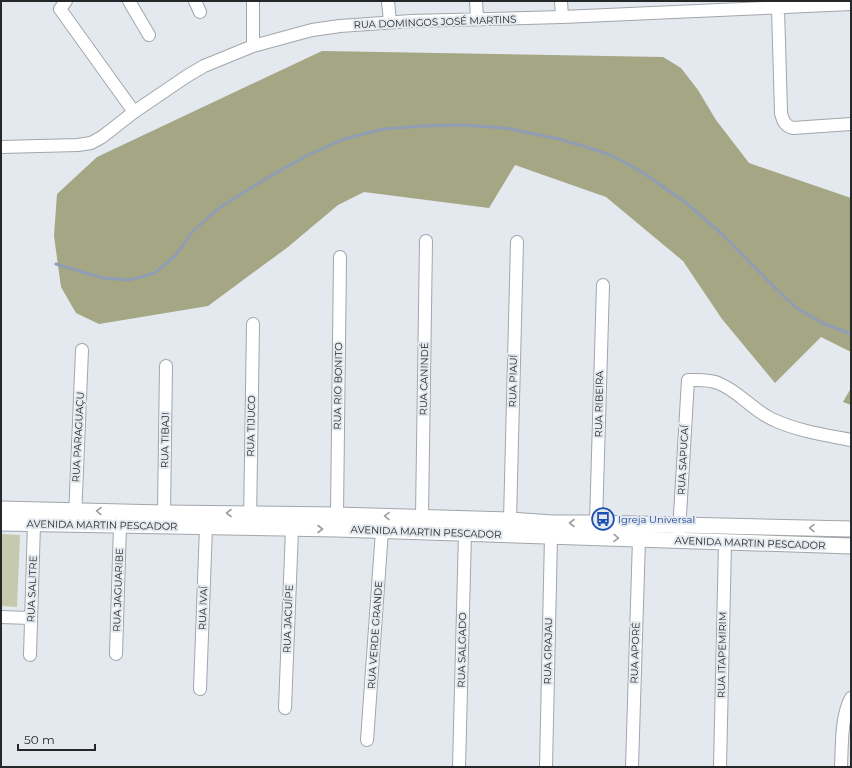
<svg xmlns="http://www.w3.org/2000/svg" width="852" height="768" viewBox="0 0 852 768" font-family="Montserrat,sans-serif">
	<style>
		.green { fill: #c6c9ac }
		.forest { fill: #a4a684 }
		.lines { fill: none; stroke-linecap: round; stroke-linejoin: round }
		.stream { stroke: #909db3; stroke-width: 3 }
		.minor-casing { stroke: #a1a6ab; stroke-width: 14 }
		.tertiary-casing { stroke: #a1a6ab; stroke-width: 17 }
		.minor { stroke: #fff; stroke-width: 12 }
		.tertiary { stroke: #fff; stroke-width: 15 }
		.oneway { stroke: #9d9e9f }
		.labels { text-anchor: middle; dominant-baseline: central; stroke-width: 4; stroke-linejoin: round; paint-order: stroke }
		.street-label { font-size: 10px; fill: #252729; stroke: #e3e9ee }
		.transit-label { font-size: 10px; fill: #164399; stroke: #e3e9ee; text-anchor: start }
	</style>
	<rect width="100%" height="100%" fill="#e3e9ee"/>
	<!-- green -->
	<path class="green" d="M1,534L20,535L17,607L1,606Z"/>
	<!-- forest -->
	<path class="forest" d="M322,51L663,57L681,68L698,90L716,120L749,163L851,198V352L821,337L775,383L722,319L683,261L606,197L515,165L489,208L364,192L338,205L288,247L208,306L99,324L76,313L61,287L54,236L57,194L97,157Z
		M851,388V405L843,402Z"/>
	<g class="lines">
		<!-- stream -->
		<path class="stream" d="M56,264L79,271L103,278L129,280L155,273L175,256L192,232L219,208L265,179L308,155L344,139L383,129L422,126L462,125L505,128L559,139L583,146L611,155L642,172L685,202L723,235L777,290L798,309L822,323L851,334"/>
		<!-- minor casing -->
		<g class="minor-casing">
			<path id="minor" d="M66,1L60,9L134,112
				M129,1L149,35
				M195,1L200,12
				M253,1V46
				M388,1L390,22
				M476,1L477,19
				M561,1L562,17
				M778,8L781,113C783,121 785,126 793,128L851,124
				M1,147L78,145L91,143L102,137L134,112L187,76L204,66L253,46L312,30L340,26L411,21L562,17L851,4
				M164,513L166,366
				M337,515L340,257
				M422,517L426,241
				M75,518L82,350
				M510,520L517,242
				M250,523L253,324
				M596,523L603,285
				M679,532L688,380C697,380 709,379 718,383C739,391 753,411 774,420C798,431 825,435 851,440
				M1,617L31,618
				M116,654L120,525
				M30,655L34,524
				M200,689L206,527
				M285,708L292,529
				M367,740L382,531
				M459,767L465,533
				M546,767L551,536
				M632,767L639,539
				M720,767L725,543
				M841,767C842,746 841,716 851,698"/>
		</g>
		<!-- tertiary casing -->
		<g class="tertiary-casing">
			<path id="tertiary" d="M1,509L164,513L337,515L510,520L552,523H596L851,529
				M1,523L337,529L851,546"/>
		</g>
		<!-- minor -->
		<use href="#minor" class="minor"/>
		<!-- tertiary -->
		<use href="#tertiary" class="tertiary"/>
	</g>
	<!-- one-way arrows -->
	<defs><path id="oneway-chevron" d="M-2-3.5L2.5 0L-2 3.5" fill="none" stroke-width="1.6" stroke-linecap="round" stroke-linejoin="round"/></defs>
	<g class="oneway">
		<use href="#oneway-chevron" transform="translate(99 511) rotate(-179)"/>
		<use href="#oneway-chevron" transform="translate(229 513) rotate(-180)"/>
		<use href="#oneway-chevron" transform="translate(387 516) rotate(-179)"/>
		<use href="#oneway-chevron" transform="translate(572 523) rotate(180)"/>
		<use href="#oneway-chevron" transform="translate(812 528) rotate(-179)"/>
		<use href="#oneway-chevron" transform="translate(320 529)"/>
		<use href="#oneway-chevron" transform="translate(616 538) rotate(2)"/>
	</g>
	<!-- icons -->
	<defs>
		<g id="bus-ring" transform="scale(1.15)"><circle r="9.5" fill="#e3e9ee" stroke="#1a4fb4" stroke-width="1.5"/><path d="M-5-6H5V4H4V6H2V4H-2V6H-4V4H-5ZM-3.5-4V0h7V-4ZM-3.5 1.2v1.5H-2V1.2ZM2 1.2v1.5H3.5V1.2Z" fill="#1a4fb4"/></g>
	</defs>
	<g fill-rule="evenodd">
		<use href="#bus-ring" x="603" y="519"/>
	</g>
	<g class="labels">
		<!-- street labels -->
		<g class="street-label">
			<text transform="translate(435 22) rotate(-2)">RUA DOMINGOS JOSÉ MARTINS</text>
			<text transform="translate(424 379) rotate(-89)">RUA CANINDÉ</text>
			<text transform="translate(513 381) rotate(-89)">RUA PIAUÍ</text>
			<text transform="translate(338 386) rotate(-89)">RUA RIO BONITO</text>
			<text transform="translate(599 404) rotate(-89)">RUA RIBEIRA</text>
			<text transform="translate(251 426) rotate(-89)">RUA TIJUCO</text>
			<text transform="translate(78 437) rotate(-87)">RUA PARAGUAÇU</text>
			<text transform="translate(165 440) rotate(-89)">RUA TIBAJI</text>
			<text transform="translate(683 460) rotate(-87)">RUA SAPUCAÍ</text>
			<text transform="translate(102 525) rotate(1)">AVENIDA MARTIN PESCADOR</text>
			<text transform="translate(426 532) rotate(2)">AVENIDA MARTIN PESCADOR</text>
			<text transform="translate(750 543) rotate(2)">AVENIDA MARTIN PESCADOR</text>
			<text transform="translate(32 589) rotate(-88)">RUA SALITRE</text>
			<text transform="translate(118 590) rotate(-88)">RUA JAGUARIBE</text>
			<text transform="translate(203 608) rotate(-88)">RUA IVAÍ</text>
			<text transform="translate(288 619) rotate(-88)">RUA JACUÍPE</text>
			<text transform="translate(375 635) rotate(-86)">RUA VERDE GRANDE</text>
			<text transform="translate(462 650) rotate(-89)">RUA SALGADO</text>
			<text transform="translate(548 651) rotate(-89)">RUA GRAJAU</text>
			<text transform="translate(635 653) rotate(-88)">RUA APORÉ</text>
			<text transform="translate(722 655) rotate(-89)">RUA ITAPEMIRIM</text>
		</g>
		<!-- transit labels -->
		<g class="transit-label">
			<text x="618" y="519">Igreja Universal</text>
		</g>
	</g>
	<!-- border -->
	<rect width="852" height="768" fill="none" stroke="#252729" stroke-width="4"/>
	<!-- scale -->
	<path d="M18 744v6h77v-6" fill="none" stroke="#252729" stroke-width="2"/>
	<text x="24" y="744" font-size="12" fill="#252729" stroke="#e3e9ee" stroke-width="3" paint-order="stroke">50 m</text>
</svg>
